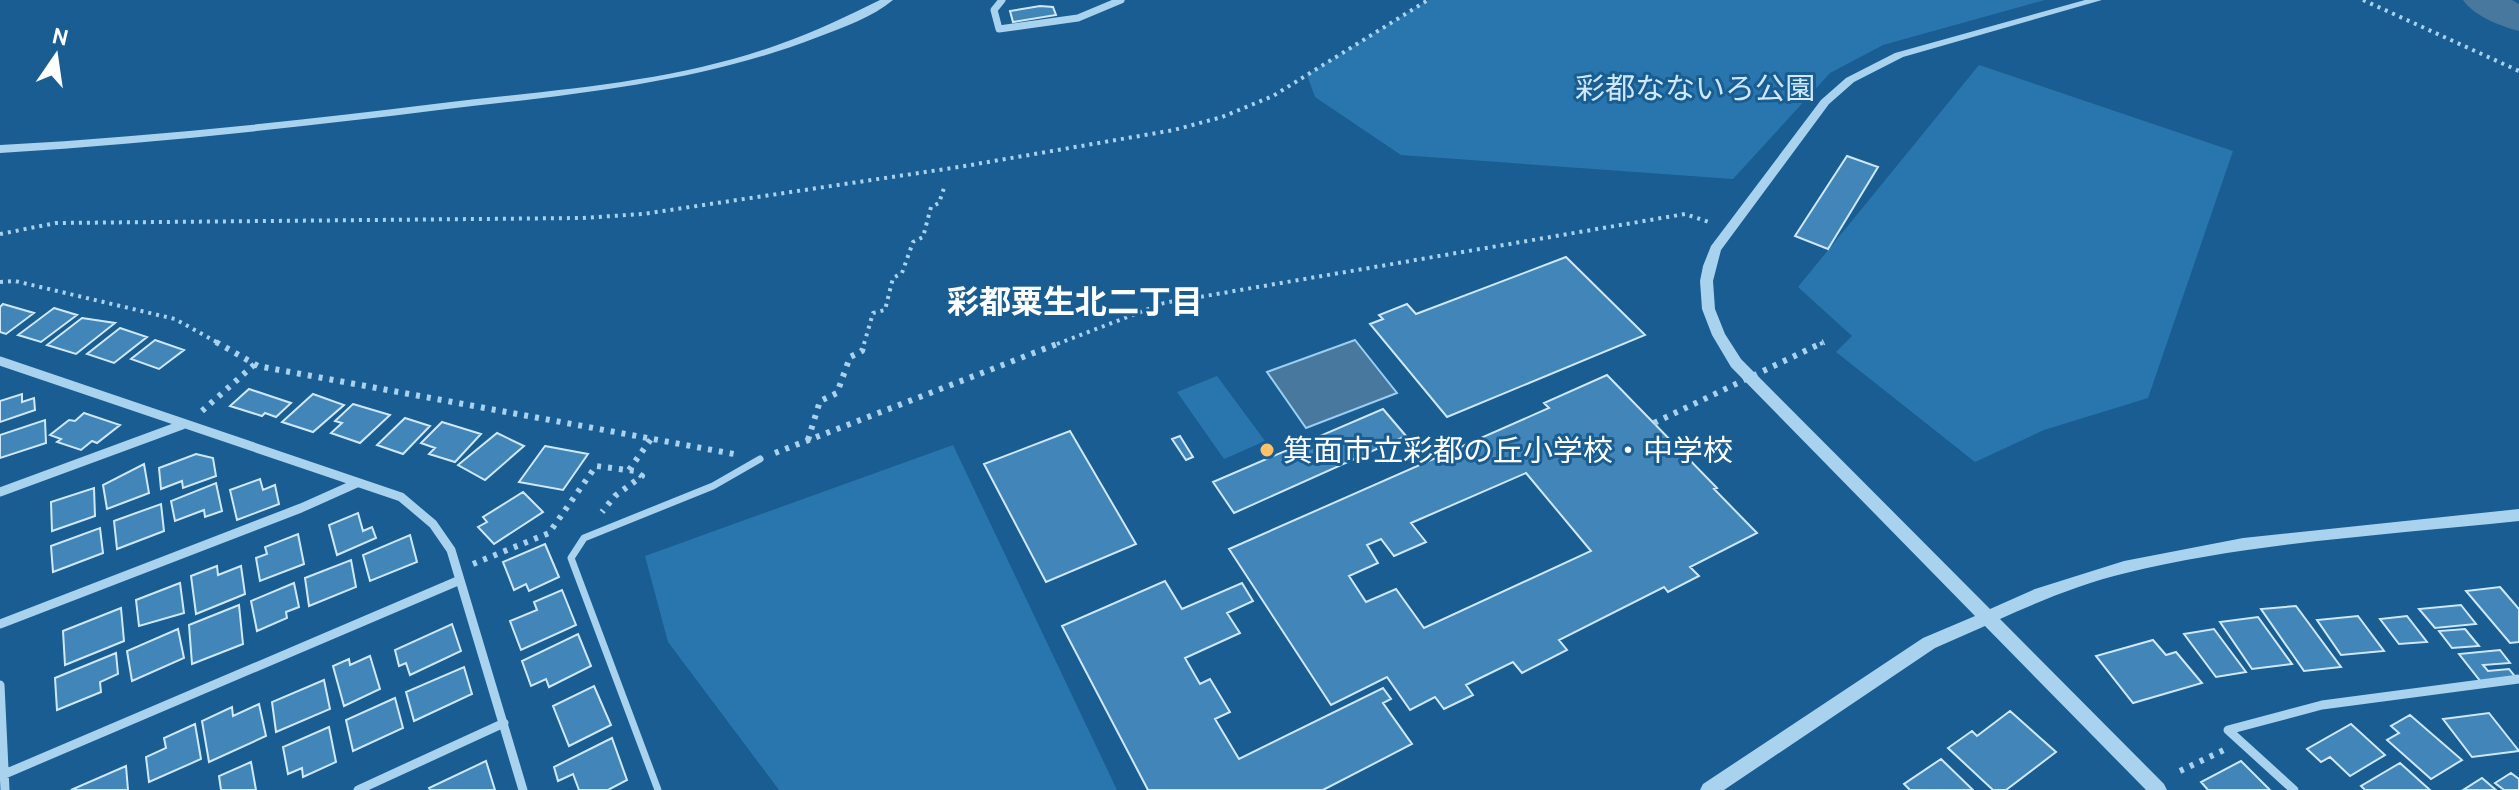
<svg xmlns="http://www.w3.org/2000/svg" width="2519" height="790" viewBox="0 0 2519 790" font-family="Cabin,'Noto Sans JP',sans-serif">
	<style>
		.green { fill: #2976ae }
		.water { fill: #48789e; stroke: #9bcef2; stroke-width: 2 }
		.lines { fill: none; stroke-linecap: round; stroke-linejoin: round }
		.river { fill: #48789e; fill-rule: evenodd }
		.building { fill: #4286b9; stroke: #cfe9fb; stroke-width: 2; fill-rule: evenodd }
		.path-far1 { stroke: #a9d2ef; stroke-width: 4; stroke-dasharray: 3 5; stroke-linecap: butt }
		.path { stroke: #a9d2ef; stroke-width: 6; stroke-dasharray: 4 7; stroke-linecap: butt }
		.service { stroke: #a9d2ef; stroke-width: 7 }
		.minor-far1 { stroke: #a9d2ef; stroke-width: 7 }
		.minor { stroke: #a9d2ef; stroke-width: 9 }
		.tertiary { fill: #a9d2ef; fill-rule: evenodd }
		.path-bridge-far1 { stroke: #a9d2ef; stroke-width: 4; stroke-dasharray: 3 5; stroke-linecap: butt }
		.path-bridge { stroke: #a9d2ef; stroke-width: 6; stroke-dasharray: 4 7; stroke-linecap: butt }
		.poi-dot { fill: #ffc067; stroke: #195d92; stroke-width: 3 }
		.labels { text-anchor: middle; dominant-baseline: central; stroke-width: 6; stroke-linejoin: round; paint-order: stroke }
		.park-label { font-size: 30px; fill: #cfe9fb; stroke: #195d92 }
		.poi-label { font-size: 30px; fill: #fff; stroke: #195d92; text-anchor: start }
		.neighbourhood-label { font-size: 32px; font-weight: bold; fill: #fff; stroke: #195d92 }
	</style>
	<rect width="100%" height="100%" fill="#195d92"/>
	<!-- green -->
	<path class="green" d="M1428,0H2045L1883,45L1830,73L1733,179L1401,155L1315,97L1307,75Z
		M1979,65L2233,151L2148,398L2044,430L1975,462L1836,352L1852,336L1798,287Z
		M1217,376L1265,441L1224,459L1177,392Z
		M953,445L1117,790H779L668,642L645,556Z"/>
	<!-- water -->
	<path class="water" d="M1355,340L1397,393L1306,428L1267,372Z"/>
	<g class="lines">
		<!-- river -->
		<path class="river" d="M2463,0H2512L2519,4V31C2500,26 2474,16 2463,0Z"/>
	</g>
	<!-- building -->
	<path class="building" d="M1040,6L1053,7L1056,15L1013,22L1010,11Z
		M1847,156L1878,167L1828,249L1795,236Z
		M1566,257L1645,335L1447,417L1370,324L1383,319L1379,315L1407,304L1416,314Z
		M3,304L34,313L6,334L0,332V307Z
		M54,308L77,315L41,342L18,335Z
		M82,318L115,323L76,354L47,345Z
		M120,328L147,337L114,363L87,354Z
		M155,340L184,350L159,369L131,359Z
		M1607,375L1717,488L1714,489L1757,533L1690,567L1699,576L1668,592L1664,587L1559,640L1567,650L1522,673L1513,662L1466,685L1473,695L1444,709L1435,697L1410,710L1387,677L1331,705L1229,549L1549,408L1544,403ZM1526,473L1591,551L1424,628L1396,589L1366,602L1349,576L1378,563L1367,545L1381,539L1394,556L1426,542L1411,523Z
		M249,389L291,403L276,417L265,413L262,416L230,406Z
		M22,394V402L34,398L35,410L0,422V401Z
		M313,394L344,405L313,432L282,422Z
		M353,404L390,415L360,443L331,433L342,423L335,421Z
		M1383,409L1406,436L1234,513L1213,482Z
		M84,413L120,425L97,443L92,441L81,450L57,442L61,439L50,435L69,420L75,421Z
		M405,418L430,426L403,454L377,445Z
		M45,420L46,443L0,458V435Z
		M442,422L481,434L455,462L429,454L435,448L421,443Z
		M1070,431L1136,544L1046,582L984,464Z
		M497,433L524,446L485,480L458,465Z
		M1180,436L1193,457L1186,460L1172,439Z
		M545,446L588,454L563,490L519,482Z
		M196,454L213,458L216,476L183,488L182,481L161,489L159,468Z
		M144,464L149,493L107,509L103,485Z
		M260,479L263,490L275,485L279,504L237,520L230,490Z
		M216,483L222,511L205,517L204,510L175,521L171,501Z
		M94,488L95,516L52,531L51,502Z
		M523,492L543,512L494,544L478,527L487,522L483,517Z
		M161,504L164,531L117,549L114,521Z
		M358,513L363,531L372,527L376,538L337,555L329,525Z
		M100,528L103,553L53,572L51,546Z
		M298,534L304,564L260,581L256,558L267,554L265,547Z
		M410,535L417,562L370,581L363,555Z
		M545,544L559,577L529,591L526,584L514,590L503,562Z
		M351,560L356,587L309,606L305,578Z
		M217,566L218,575L241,566L245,594L196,614L191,576Z
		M1165,581L1182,609L1242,583L1253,601L1227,613L1240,633L1185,658L1200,684L1210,679L1230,712L1215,719L1239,759L1383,688L1391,699L1383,703L1412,744L1323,790H1148L1062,626Z
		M180,583L184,613L139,626L136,600Z
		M294,583L299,607L286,612L287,618L257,631L251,601Z
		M2500,587L2519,609V642L2510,643L2466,591Z
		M562,590L576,625L521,650L510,621L537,610L534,602Z
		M239,605L243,644L192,664L189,625Z
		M2461,605L2476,624L2435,628L2419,609Z
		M2296,606L2341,667L2304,671L2261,609Z
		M121,608L124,641L65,665L63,631Z
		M2358,616L2384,651L2341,655L2317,620Z
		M2407,616L2427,642L2399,644L2380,619Z
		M2258,617L2292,664L2252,669L2220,622Z
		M452,624L461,651L410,675L406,663L399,666L395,650Z
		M178,629L184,658L132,681L127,651Z
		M2214,629L2246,672L2216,677L2184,634Z
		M2465,629L2479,646L2452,648L2439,631Z
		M578,634L591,666L549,687L546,679L531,686L522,661Z
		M2153,640L2166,655L2176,652L2202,683L2133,703L2096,656Z
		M2500,650L2510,663L2483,665L2488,671L2509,669L2517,679L2481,682L2459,654Z
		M116,653L118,674L100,682L101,692L57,710L55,678Z
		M370,656L380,689L344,706L333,666L349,659L350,665Z
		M464,667L472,694L414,721L406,692Z
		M324,680L330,709L276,732L272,702Z
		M594,686L611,725L569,746L553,706Z
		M395,698L403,728L353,751L346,720Z
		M259,704L266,736L209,762L202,721L232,707L233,716Z
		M2010,711L2056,752L2006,790H1993L1948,748L1972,731L1977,736Z
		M2489,713L2519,751L2472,757L2443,719Z
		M2410,715L2462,760L2431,779L2387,740L2399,733L2391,726Z
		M195,724L201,759L149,782L146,757L166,748L164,738Z
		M2351,724L2385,755L2350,776L2330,757L2321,762L2307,749Z
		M329,727L336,762L303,777L302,768L288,774L283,747Z
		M612,738L627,780L608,790H579L573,774L558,781L554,767Z
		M1941,759L1973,790H1910L1904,784Z
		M486,761L495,790H430L429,788Z
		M2241,761L2270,790H2208L2201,782Z
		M251,762L256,790H221L219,776Z
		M2400,763L2430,790H2365L2361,786Z
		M126,766L128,790H71Z
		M2511,773L2519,779V790H2504L2495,783Z
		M2482,778L2496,790H2463Z"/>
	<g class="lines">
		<!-- path-far1 -->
		<path class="path-far1" d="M2363,0L2519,71
			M0,234L56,223L582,218L643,214L959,167L1174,130L1222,117L1273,96L1428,0
			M0,282L15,281L175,319L220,344
			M864,344L873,313L885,310L893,278L902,273L913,242L923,237L931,207L939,203L944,188
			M1057,344L1164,303L1685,214L1712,223"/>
		<!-- path -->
		<path class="path" d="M216,342L258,366L734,454
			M202,411L255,364
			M808,440L820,401L837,393L850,357L862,351L865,342
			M775,453L1062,342
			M629,470L651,439
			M473,564L549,533L596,466L635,471L642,476L615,496L602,512
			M2180,771L2226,749"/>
		<!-- service -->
		<path class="service" d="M658,790L571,558L584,538L713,486L760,459"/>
		<!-- minor-far1 -->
		<path class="minor-far1" d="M1002,0L994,10L999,29L1078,18L1121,0"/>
		<!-- minor -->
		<path class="minor" d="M0,361L401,497L433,524L451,550L523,790
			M0,492L182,425
			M0,624L301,508L357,483
			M0,685L5,790
			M0,776L460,580
			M358,790L504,723
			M2294,790L2228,730L2322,705L2519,679"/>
		<!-- tertiary -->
		<path class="tertiary" d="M880,0H893C873,17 842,28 818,37C697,84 567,95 439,110C293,128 147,144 0,153V145C145,137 290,122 434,104C550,90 670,84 780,44C815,32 847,16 880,0Z
			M2085,0H2102L1903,57L1854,82L1829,104L1721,250L1713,281L1715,309L1725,334L1741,359L1990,609L2035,589L2124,561L2243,538L2519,509V521C2388,535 2254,542 2126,573C2083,583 2040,601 2000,619L2164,784L2167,790H2146L1985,626L1935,648L1724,790H1700L1703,784L1923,638L1975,616L1731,367L1712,335L1702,309L1700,281L1703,266L1711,246L1821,100L1846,78L1895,53Z"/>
		<!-- path-bridge-far1 -->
		<path class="path-bridge-far1" d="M1820,344L1825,342"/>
		<!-- path-bridge -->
		<path class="path-bridge" d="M1654,423L1824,342"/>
	</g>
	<!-- markers -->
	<circle class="poi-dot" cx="1267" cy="450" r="8"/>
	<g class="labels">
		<!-- park labels -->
		<g class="park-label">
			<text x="1695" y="88">彩都なないろ公園</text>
		</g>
		<!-- poi labels -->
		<g class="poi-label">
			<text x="1283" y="450">箕面市立彩都の丘小学校・中学校</text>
		</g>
		<!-- neighbourhood labels -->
		<g class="neighbourhood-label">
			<text x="1075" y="301">彩都粟生北二丁目</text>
		</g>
	</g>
	<!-- north arrow -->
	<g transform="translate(56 56) rotate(13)" stroke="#195d92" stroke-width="6" paint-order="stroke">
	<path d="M0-6L14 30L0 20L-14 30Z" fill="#ffffff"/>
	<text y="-12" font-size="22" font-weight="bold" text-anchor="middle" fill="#ffffff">N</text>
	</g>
</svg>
